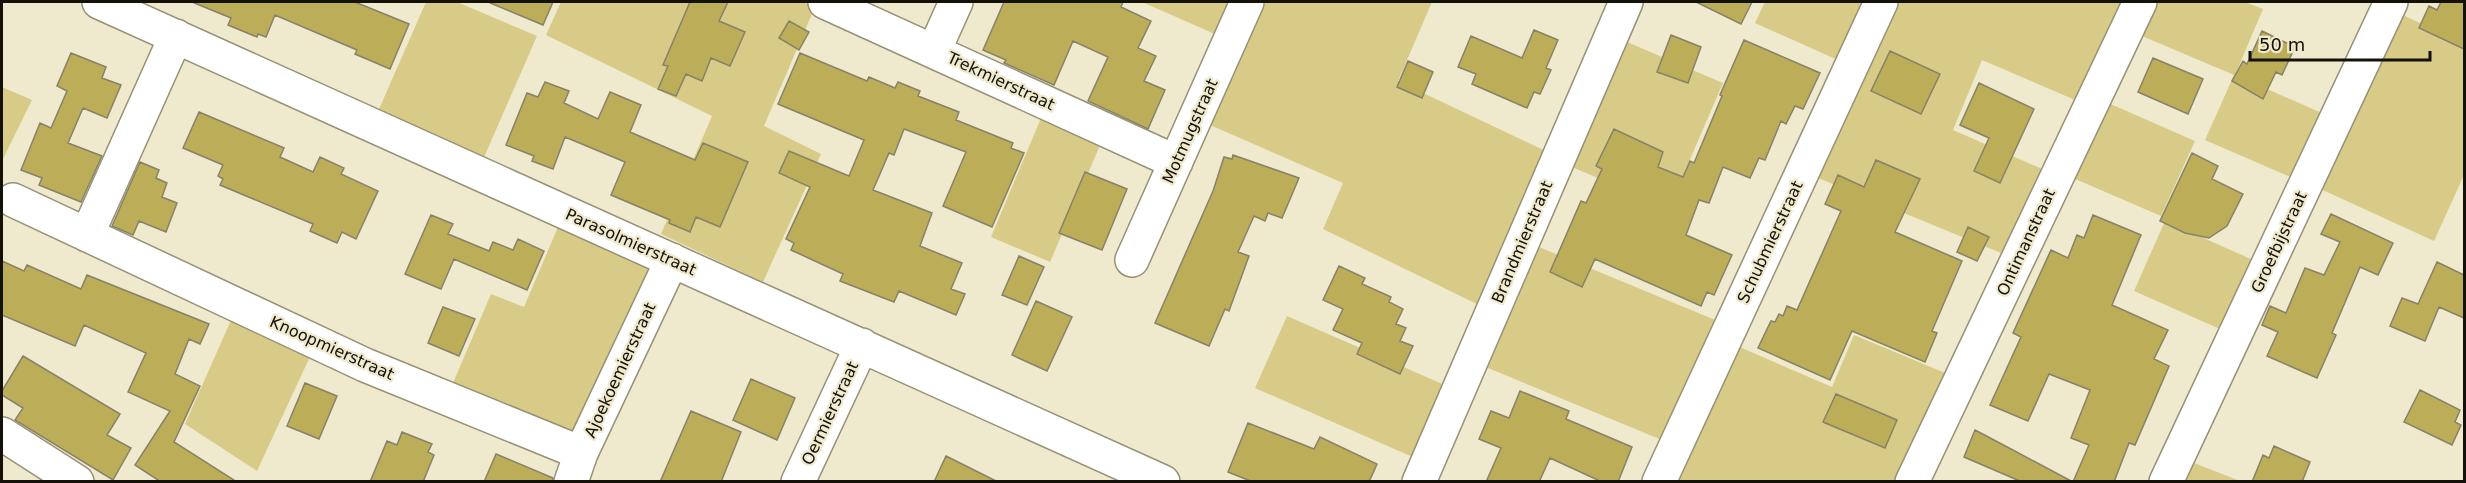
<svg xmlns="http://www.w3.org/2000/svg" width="2466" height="483" viewBox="0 0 2466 483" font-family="'DejaVu Sans',sans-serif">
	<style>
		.green { fill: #d8cb87 }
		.building { fill: #bcad59; stroke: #878268; stroke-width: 1.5 }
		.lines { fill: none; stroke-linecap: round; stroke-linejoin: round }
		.minor-casing { stroke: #969176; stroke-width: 36 }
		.minor { stroke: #fff; stroke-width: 33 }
		.labels { text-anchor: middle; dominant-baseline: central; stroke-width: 4.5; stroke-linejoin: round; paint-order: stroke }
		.street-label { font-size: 16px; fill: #131108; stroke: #efeacd }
	</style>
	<rect width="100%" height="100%" fill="#efeacd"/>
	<!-- green -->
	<path class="green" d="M426,2H457L537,36L482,162L376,116Z
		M561,2H803L815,7L764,126L821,154L763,282L661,234L712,116L546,35Z
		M1142,2H1240L1224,38Z
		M1266,2H1432L1398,81L1550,153L1483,307L1323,229L1343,183L1210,125Z
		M1765,2H1878L1849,65L1755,23Z
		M1890,2H2130L2082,103L1982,60L1953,130L2049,172L2011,257L1811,175Z
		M2157,2H2245L2263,9L2235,75L2331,117L2302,182L2205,140L2234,75L2142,36Z
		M2396,12L2464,43V175L2434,241L2314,186Z
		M1627,42L1723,83L1669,208L1572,167Z
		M2,87L32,100L2,161Z
		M2106,102L2195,141L2161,216L2073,178Z
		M1041,118L1101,143L1050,262L991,237Z
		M561,220L652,267L581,427L568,433L450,390L491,294L524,307Z
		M2165,221L2260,263L2229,333L2134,291Z
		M1527,242L1720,322L1669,443L1476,363Z
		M1287,316L1447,386L1415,458L1255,388Z
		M232,318L314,348L257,471L185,424Z
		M1854,335L1950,375L1900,481L1664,482L1728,342L1832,387Z
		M2179,457L2240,481L2169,482Z"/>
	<!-- building -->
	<path class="building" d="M192,2H355L409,24L390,69L355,54L357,50L275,15L266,37L258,34L257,37L228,25L231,18Z
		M488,2H553L543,25Z
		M690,2H728L719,21L745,32L730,66L711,58L702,81L686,74L676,96L658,89L668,66L663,65Z
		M1004,2H1123L1121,7L1151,21L1138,48L1156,56L1144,81L1165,90L1148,129L1088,101L1108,57L1073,41L1054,85L1004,63L1006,60L983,50Z
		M1696,2H1752L1741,24Z
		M2441,2H2464V49L2419,28L2429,6L2437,10Z
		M789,21L809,32L799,50L779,38Z
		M1534,30L1558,40L1546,68L1551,70L1540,94L1534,92L1527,108L1472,84L1476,74L1458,67L1471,36L1522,58Z
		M2262,31L2295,47L2282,75L2276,72L2263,99L2232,81L2243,61L2247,64Z
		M1671,35L1701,47L1688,83L1657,72Z
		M1744,40L1820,73L1803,109L1795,106L1786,124L1781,121L1765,160L1759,158L1750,178L1723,167L1709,203L1699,200L1686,235L1732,255L1714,295L1707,292L1701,306L1595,259L1582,287L1550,272L1581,201L1586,203L1602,169L1596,166L1614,129L1663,152L1658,167L1683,177L1690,161L1694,163L1722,96L1720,95Z
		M1890,51L1940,74L1921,114L1871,91Z
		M71,53L106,67L102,78L121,85L107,118L83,108L68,143L102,156L81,202L39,185L42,178L21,170L40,123L51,128L67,91L57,86Z
		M800,53L867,81L869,77L895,88L898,82L920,91L918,96L959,112L956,120L1013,143L1011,148L1024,153L992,227L943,206L966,152L904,129L894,155L889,153L873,190L932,213L920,246L962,263L951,289L965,294L956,315L899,291L894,302L840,281L843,274L791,250L794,243L786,239L810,187L779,173L789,151L849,176L864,140L778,104Z
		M2153,58L2203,79L2188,114L2138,92Z
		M1408,61L1433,72L1422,98L1397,87Z
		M545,82L569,91L564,103L598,119L610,92L641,105L630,132L695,160L703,143L748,162L720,227L696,217L690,232L669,223L670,220L611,195L625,162L565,137L553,169L532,161L534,156L506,145L527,93L538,97Z
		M1979,83L2034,109L2000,183L1974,171L1989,138L1960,125Z
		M199,112L284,148L280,157L313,172L320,157L344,168L341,174L378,191L356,239L342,232L337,243L310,231L313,224L220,185L223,179L218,176L223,165L183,148Z
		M2192,153L2218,166L2212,179L2243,194L2227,226L2209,238L2185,233L2160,221Z
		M1233,155L1299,178L1282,218L1268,213L1265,221L1254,216L1238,252L1249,256L1229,311L1225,309L1209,346L1155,323L1213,191L1224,157L1232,159Z
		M1876,160L1920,179L1895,232L1962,261L1932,331L1937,333L1925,362L1852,331L1830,380L1758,348L1771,321L1775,322L1779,314L1783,316L1787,306L1797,310L1841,211L1825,204L1838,175L1864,187Z
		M140,162L159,170L156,178L167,183L162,197L177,203L166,232L139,221L133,235L112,226Z
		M1085,172L1127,189L1102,250L1059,233Z
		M2331,214L2393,243L2378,275L2360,267L2332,333L2336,335L2317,378L2267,356L2278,332L2262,325L2270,306L2286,313L2305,268L2324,275L2340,242L2321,234Z
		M431,215L453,224L448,234L489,251L493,242L513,250L518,239L544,251L527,290L454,259L441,289L405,274Z
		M2093,215L2141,235L2112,305L2168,330L2154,359L2169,366L2135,445L2129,443L2114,482H2073L2089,445L2071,438L2090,390L2049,374L2028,421L1990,405L2021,337L2013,333L2051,250L2068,258L2077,235L2084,238Z
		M1968,227L1989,237L1977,261L1957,252Z
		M1019,256L1044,267L1027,305L1002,295Z
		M2,261L24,271L27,265L81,289L87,275L209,324L200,344L189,339L175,374L200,386L174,442L237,482H161L135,465L170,411L128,392L146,353L84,325L75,346L2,315Z
		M2437,262L2464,275V318L2439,307L2425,341L2390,326L2402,298L2418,304Z
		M1339,266L1365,278L1362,284L1391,297L1389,302L1403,309L1396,324L1406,328L1400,341L1413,346L1400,374L1357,354L1362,343L1333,330L1343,309L1323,300Z
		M1036,301L1072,317L1047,371L1012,355Z
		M443,307L475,319L459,356L428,343Z
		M23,356L120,414L107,435L131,448L113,480L15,420L23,408L2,395V391Z
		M751,379L795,398L777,440L733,420Z
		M305,383L337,396L319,439L287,426Z
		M2420,390L2460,410L2455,422L2461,425L2452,445L2404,422Z
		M1520,391L1569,411L1566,419L1632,447L1618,482H1602L1550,458L1539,482H1486L1501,448L1479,439L1491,411L1509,418Z
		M1836,394L1897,420L1885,448L1823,422Z
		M691,411L741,432L721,482H660Z
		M1248,423L1314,449L1320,437L1377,464L1369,482H1253L1228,472Z
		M1975,430L2011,449L2073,482H2022L1964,457Z
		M402,432L432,444L428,452L434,455L423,482H370L387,441L397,445Z
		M2274,446L2310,462L2302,482H2252L2263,455L2269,458Z
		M496,454L553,478V482H484Z
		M946,456L998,482H934Z"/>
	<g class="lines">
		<!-- minor casing -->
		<g class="minor-casing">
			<path id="minor" d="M99,2L1163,482
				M825,2L1176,162
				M934,51L956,2
				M13,200L365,365L581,453
				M87,235L176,36
				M1132,260L1247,2
				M2,434L77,482
				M571,482L581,453L672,260
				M798,482L862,345
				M1419,482L1626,2
				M1659,482L1881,2
				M1912,482L2140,2
				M2166,482L2391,2"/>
		</g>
		<!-- minor -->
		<use href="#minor" class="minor"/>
	</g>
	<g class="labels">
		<!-- street labels -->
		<g class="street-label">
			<text transform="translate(1001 81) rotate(25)">Trekmierstraat</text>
			<text transform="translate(1190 131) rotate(-66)">Motmugstraat</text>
			<text transform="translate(631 242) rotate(24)">Parasolmierstraat</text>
			<text transform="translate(1522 242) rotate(-67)">Brandmierstraat</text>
			<text transform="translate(1770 242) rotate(-65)">Schubmierstraat</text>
			<text transform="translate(2026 242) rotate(-65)">Ontimanstraat</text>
			<text transform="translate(2279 242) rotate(-65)">Groefbijstraat</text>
			<text transform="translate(332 348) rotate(24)">Knoopmierstraat</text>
			<text transform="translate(620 370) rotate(-65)">Ajoekoemierstraat</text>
			<text transform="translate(830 413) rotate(-65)">Oermierstraat</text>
		</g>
	</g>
	<!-- border -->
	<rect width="2466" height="483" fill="none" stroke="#131108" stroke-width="6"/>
	<!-- scale -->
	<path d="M2250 51v9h180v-9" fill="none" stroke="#131108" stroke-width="3"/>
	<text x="2259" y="51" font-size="18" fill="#131108" stroke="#efeacd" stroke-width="4.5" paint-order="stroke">50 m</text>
</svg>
